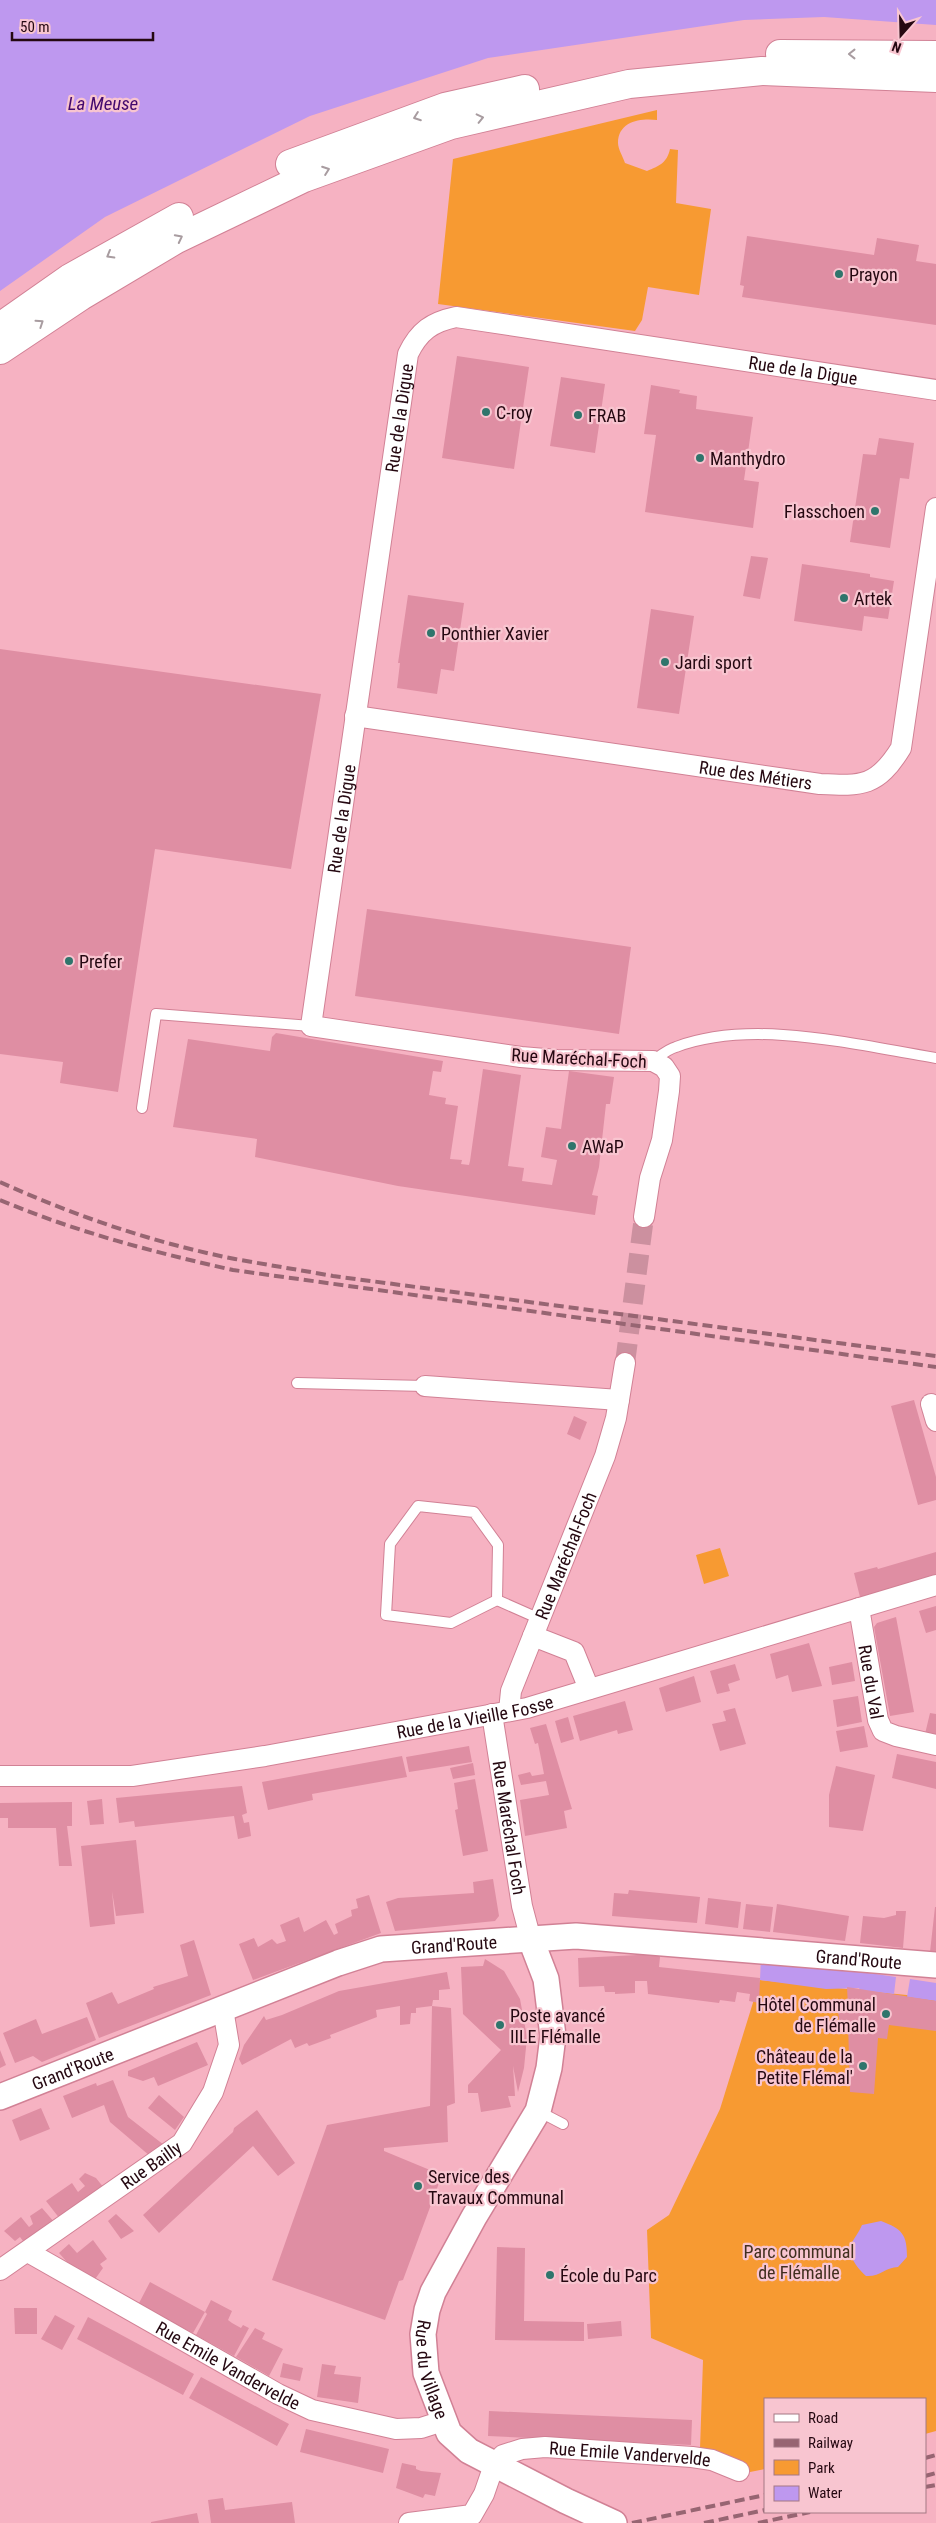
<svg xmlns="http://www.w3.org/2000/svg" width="936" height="2523" viewBox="0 0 936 2523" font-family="'Roboto Condensed',sans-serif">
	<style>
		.green { fill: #f79a32 }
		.water { fill: #be98ef }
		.building { fill: #df8ea3 }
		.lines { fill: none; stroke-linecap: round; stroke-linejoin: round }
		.minor-tunnel { stroke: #cc909f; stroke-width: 20; stroke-dasharray: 20 10; stroke-linecap: butt }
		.service-casing { stroke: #d18195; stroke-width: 12 }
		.minor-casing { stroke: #d18195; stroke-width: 22 }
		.tertiary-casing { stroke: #d18195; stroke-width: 28 }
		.secondary-casing { stroke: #d18195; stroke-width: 30 }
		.service { stroke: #fff; stroke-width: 10 }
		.minor { stroke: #fff; stroke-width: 20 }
		.tertiary { stroke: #fff; stroke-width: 25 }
		.secondary { stroke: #fff; stroke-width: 28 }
		.rail { stroke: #976572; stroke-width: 4; stroke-dasharray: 10 5; stroke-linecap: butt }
		.oneway { stroke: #a89ca0 }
		.poi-dot { fill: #2f756c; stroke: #f8c5d0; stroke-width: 2 }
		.labels { text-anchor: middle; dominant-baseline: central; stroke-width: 4.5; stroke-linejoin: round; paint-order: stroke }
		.poi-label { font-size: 18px; fill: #250811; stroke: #f8c5d0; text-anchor: start }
		.street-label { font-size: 18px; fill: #250811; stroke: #f8c5d0 }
		.park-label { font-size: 18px; fill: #412f1f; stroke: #f8c5d0 }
		.water-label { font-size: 19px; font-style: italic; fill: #43096e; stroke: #f8c5d0 }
	</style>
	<rect width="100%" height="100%" fill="#f6b2c2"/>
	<!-- green -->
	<path class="green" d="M657,110V120C641,118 618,121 618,143C618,149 623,157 625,163L647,171C659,166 667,163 670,149L678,150L676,203L711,209L699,295L648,287L642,320L635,331L438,304L453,159Z
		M720,1548L729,1576L704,1584L696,1555Z
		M760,1980L936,1998V2431L925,2434V2399H765V2469L750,2472L700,2449L703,2360L651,2338L647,2230L669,2215L720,2109Z"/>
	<!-- water -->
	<path class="water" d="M0,0H936V25L824,17L744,20L488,58L310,116L105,217L0,291Z
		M761,1957L896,1977L894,1994L860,1990L859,1988L826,1989L760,1980Z
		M910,1979L936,1983V2001L907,1997Z
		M881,2221C902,2229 907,2234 907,2257L898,2267C886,2267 880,2277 866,2276C859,2270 846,2255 851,2244C855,2237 859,2232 862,2225Z"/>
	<!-- building -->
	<path class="building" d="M747,236L874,255L877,238L919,245L916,261L936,264V325L742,297L744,286L740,285Z
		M457,356L529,367L514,469L442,458Z
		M561,377L605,384L595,453L550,446Z
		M651,385L680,390L679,393L697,396L696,409L753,417L744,480L759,482L753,528L645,512L656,435L644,434Z
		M879,438L914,443L909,479L900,478L890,548L850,542L863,454L876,455Z
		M751,556L768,558L760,599L743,596Z
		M802,564L870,574V577L894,581L888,619L864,616L862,631L794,621Z
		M408,595L464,603L454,671L441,669L437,694L397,688L400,663H398Z
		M651,609L694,616L679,714L637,708Z
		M0,649L321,694L291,869L155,849L118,1092L60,1083L63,1062L0,1054Z
		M367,909L631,947L619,1034L355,996Z
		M276,1033L443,1061L441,1072L433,1071L429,1095L446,1098L445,1104L458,1106L450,1159L462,1160L461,1164L469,1165L470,1161L483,1069L521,1075L508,1166L524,1168L522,1181L552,1185L557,1160L541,1157L546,1127L561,1129L569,1071L614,1077L610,1104H606L599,1167L592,1195L598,1196L595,1215L398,1186L255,1157L257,1139L173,1127L188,1039L270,1051L272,1037Z
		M914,1400L936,1477V1500L918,1505L891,1406Z
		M574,1416L587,1422L580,1440L567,1434Z
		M936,1552V1576L860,1597L854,1573L877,1567L878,1569Z
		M936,1606V1630L926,1633L919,1611Z
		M896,1617L914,1712L890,1716L874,1627L877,1623Z
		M809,1643L822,1686L792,1692L788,1675L776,1679L770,1654Z
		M852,1662L855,1681L832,1685L829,1667Z
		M735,1664L740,1680L728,1684L730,1691L717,1694L710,1671Z
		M694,1676L701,1702L666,1712L659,1688Z
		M858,1696L862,1722L837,1727L833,1700Z
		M625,1701L633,1730L618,1734L617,1730L580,1741L573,1716Z
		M735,1708L746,1744L720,1751L712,1724L726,1721L723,1711Z
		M930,1713L936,1714V1737L925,1734Z
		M568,1717L574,1739L561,1743L555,1721Z
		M546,1724L572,1809L564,1811L567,1828L525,1836L520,1800L549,1795L546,1781L521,1785L518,1775L530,1772L532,1776L544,1774L538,1743L535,1744L530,1728Z
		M864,1726L868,1747L840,1752L836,1731Z
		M469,1746L472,1762L409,1772L406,1757Z
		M897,1754L936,1762V1789L892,1778Z
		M402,1756L407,1777L312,1794L313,1800L268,1810L262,1782Z
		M473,1763L475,1775L453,1779L450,1768Z
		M836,1766L875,1775L863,1831L829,1827V1795Z
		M475,1779L488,1851L463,1856L455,1810L458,1809L454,1783Z
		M242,1786L247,1813L242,1815L244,1823L249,1822L251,1836L238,1839L234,1816L135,1827L134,1821L119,1823L116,1798Z
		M102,1799L104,1824L90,1825L87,1801Z
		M72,1802V1826H67L72,1866H59L56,1828H8V1818H0V1803Z
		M136,1840L144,1913L116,1916L112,1891L115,1924L90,1927L81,1846Z
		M493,1879L499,1916L495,1921L395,1931L386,1902L398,1898L474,1893L473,1882Z
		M629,1890L700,1897L697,1923L612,1916L614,1893L628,1894Z
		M369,1895L381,1933L253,1980L239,1944L254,1938L258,1947L272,1939L277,1944L286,1941L280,1925L299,1917L304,1932L326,1920L334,1935L338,1933L335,1924L352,1916L351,1910L358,1908L356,1899Z
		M708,1898L741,1902L738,1928L705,1924Z
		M746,1904L773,1907L770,1932L743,1929Z
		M777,1904L849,1916L845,1941L773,1932Z
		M935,1907H936V1952H930Z
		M896,1911H906L903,1948L860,1943L863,1916L884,1918L896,1915Z
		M194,1940L211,1995L99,2038L86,2003L112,1992L118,2004L154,1989L153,1987L188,1976L180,1945Z
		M657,1954L660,1957L659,1967L760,1978L759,2003L749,2001L750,1994L737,1992L735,2002L720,2000L719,2003L648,1994L647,1981H635V1993L615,1994V1992H605L604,1986L579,1987L578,1958Z
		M485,1959L504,1971L520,1999L527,2037L524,2068L518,2092L513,2066L515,2096H508L511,2107L481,2112L478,2093H468V2085L501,2050L463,2014L461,1967L483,1966Z
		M447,1972L450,1989L439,1990V2000H433L432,2006L416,2008V2013H411L410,2024L400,2025V2006L376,2010L377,2017L330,2035L331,2038L309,2046L307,2043L295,2048L291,2039L242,2065L239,2059L244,2045L264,2016L266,2020L282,2015L339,1991Z
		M847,1987L936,2001V2031L889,2025L887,2039L878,2038L874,2094L850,2092L848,2023H839L838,2007H848Z
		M432,2006L451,2008L455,2103L447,2106L448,2142L384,2148V2151L442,2175L403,2280L399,2281L385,2320L272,2280L327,2125L430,2106Z
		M87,2017L96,2040L42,2062L33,2056L15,2063L3,2033L36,2019L42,2034Z
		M197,2042L208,2065L158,2086L154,2077L143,2081L128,2076V2071Z
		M0,2050L6,2065L0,2068Z
		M113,2080L128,2117L164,2145L150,2156L110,2122L104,2105L72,2118L63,2096L96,2083L97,2086Z
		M159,2095L184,2117L175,2130L148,2108Z
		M41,2108L50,2129L20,2141L12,2120Z
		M257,2110L295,2163L278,2176L253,2146L159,2233L143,2215L233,2132L234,2128Z
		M85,2173L96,2178L104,2188L60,2219L46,2201L72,2183L78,2192L85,2186L79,2179Z
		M42,2208L55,2223L26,2245L20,2237L15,2241L4,2231L21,2217L29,2227L33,2224L30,2216Z
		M116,2214L134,2231L121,2239L108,2221Z
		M93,2240L107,2259L100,2264L103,2268L93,2282L75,2271L59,2253L69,2244L77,2253Z
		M497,2247L525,2248L524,2321L584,2322V2341L495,2340Z
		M150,2282L205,2312L193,2333L138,2305Z
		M211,2300L232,2311L228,2320L232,2323L241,2328L243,2325L249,2328L234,2356L196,2335L207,2314L205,2312Z
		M14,2308H37V2334H15Z
		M55,2315L75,2326L62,2350L41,2339Z
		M88,2317L194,2374L183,2395L77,2339Z
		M621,2321L622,2336L588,2339L587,2324Z
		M255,2328L265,2333L262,2339L283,2349L269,2376L236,2357Z
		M283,2363L303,2368L300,2381L280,2377Z
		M322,2364L336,2366L334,2374L361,2377L358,2403L317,2397Z
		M201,2377L289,2424L277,2446L189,2398Z
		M489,2411L692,2420L691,2445L488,2436Z
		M306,2429L389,2449L383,2473L300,2452Z
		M402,2463L416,2466V2469L421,2471L441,2473L435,2496L425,2494L423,2498L396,2488Z
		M223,2498L225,2510L292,2502L295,2523H211L208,2500Z
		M197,2513L199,2523H151V2522Z"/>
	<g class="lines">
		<!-- minor-tunnel -->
		<path class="minor-tunnel" d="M625,1363L644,1217"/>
		<!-- service casing -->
		<g class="service-casing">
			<path id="service" d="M653,1061C660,1056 668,1049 676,1047C753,1018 856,1045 936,1058
				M142,1108L156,1014L311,1026
				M297,1383L425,1386
				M497,1600L498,1545L474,1512L418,1506L390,1544L386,1615L451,1623L497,1600L540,1619
				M538,2111L563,2124"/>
		</g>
		<!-- minor casing -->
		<g class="minor-casing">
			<g id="minor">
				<path id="s1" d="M355,716L820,784C862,786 877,787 901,748L936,508"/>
				<path id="s2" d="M644,1217L650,1178L662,1140L669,1091L670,1076L664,1067L653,1061L557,1060L521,1057L311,1026L408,354C419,331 432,322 456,317L936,390"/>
				<path d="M425,1386L619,1400"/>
				<path d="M931,1404L936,1421"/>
				<path id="s3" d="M859,1608L878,1720L883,1731L896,1736L936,1745"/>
				<path d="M533,1636L574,1652L589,1689"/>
				<path id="s4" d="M509,1711L511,1691L605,1456L616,1418L625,1363"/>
				<path id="s5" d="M492,1714L522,1906L531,1940"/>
				<path id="s6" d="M0,1776H132L265,1756L527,1708L936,1585"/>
				<path id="s7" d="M28,2252L278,2394L312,2410L396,2429L421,2428L443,2421"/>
				<path id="s8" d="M0,2270L182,2143L213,2092L229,2045L223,2009"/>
				<path id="s9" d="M409,2523L472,2515L484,2494L494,2465L503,2455L522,2449L545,2447L692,2457L712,2460L739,2471"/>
			</g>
		</g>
		<!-- tertiary casing -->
		<g class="tertiary-casing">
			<g id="tertiary">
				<path id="s10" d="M531,1940L546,1979L553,2036L549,2068L538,2111L474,2217L433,2292L427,2310L423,2334L426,2373L449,2433L469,2451L566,2501L614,2523"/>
				<path id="s11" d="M0,2097L338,1963L381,1949L576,1936L936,1965"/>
			</g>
		</g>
		<!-- secondary casing -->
		<g class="secondary-casing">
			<path id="secondary" d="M780,54L936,55
				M290,164L445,107L525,89
				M0,327L70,278L179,217
				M0,350L81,296L175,240L304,178L451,125L629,84L762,71L936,78"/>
		</g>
		<!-- service -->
		<use href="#service" class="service"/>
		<!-- minor -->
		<use href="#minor" class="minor"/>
		<!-- tertiary -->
		<use href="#tertiary" class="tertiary"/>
		<!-- secondary -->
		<use href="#secondary" class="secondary"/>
		<!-- rail -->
		<path class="rail" d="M0,1182C75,1216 154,1243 235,1259C268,1265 300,1270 333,1276L936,1356
			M0,1200C76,1232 153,1252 233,1270L936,1367
			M925,2458L936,2455
			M925,2476L936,2473
			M925,2487L936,2485
			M632,2523L765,2495
			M704,2523L765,2510
			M758,2523L810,2512"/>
	</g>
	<!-- one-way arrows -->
	<defs><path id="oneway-chevron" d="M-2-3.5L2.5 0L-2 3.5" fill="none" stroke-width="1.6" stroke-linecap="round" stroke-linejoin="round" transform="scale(1.25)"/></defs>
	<g class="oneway">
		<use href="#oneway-chevron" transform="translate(852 54) rotate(-180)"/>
		<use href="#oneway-chevron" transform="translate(417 117) rotate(160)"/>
		<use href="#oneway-chevron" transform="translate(480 118) rotate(-13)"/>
		<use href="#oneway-chevron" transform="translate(326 170) rotate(-20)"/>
		<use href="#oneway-chevron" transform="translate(179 238) rotate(-27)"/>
		<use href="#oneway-chevron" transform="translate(110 255) rotate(150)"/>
		<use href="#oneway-chevron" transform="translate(40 323) rotate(-34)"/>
	</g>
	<!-- markers -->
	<g class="poi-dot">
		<circle cx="839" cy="274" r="5"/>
		<circle cx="486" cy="412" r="5"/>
		<circle cx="578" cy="415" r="5"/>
		<circle cx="700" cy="458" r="5"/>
		<circle cx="875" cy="511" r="5"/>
		<circle cx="844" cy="598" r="5"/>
		<circle cx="431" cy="633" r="5"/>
		<circle cx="665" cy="662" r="5"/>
		<circle cx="69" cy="961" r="5"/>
		<circle cx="572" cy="1146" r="5"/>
		<circle cx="886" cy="2014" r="5"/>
		<circle cx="500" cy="2025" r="5"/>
		<circle cx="863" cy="2066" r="5"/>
		<circle cx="418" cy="2186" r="5"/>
		<circle cx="550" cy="2275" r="5"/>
	</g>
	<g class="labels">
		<!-- poi labels -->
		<g class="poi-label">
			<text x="849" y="274">Prayon</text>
			<text x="496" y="412">C-roy</text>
			<text x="588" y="415">FRAB</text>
			<text x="710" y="458">Manthydro</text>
			<text x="865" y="511" text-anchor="end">Flasschoen</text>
			<text x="854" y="598">Artek</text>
			<text x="441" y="633">Ponthier Xavier</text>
			<text x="675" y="662">Jardi sport</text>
			<text x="79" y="961">Prefer</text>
			<text x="582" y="1146">AWaP</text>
			<text x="876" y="2004" text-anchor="end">Hôtel Communal<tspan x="876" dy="21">de Flémalle</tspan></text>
			<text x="510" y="2015">Poste avancé<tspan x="510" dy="21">IILE Flémalle</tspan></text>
			<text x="853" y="2056" text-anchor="end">Château de la<tspan x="853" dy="21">Petite Flémal'</tspan></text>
			<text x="428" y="2176">Service des<tspan x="428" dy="21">Travaux Communal</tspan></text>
			<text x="560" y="2275">École du Parc</text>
		</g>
		<!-- street labels -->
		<g class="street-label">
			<text stroke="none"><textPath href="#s2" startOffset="1605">Rue de la Digue</textPath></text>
			<text stroke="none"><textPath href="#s2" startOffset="1126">Rue de la Digue</textPath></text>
			<text stroke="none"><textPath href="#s1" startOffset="405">Rue des Métiers</textPath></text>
			<text stroke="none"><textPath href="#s2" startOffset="721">Rue de la Digue</textPath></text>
			<text transform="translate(579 1058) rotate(3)">Rue Maréchal-Foch</text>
			<text stroke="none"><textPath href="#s4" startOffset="166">Rue Maréchal-Foch</textPath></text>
			<text stroke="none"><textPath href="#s3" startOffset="75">Rue du Val</textPath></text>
			<text stroke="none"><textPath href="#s6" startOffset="480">Rue de la Vieille Fosse</textPath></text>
			<text stroke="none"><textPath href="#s5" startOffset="115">Rue Maréchal Foch</textPath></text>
			<text stroke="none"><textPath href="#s11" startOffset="482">Grand'Route</textPath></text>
			<text stroke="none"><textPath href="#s11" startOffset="888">Grand'Route</textPath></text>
			<text stroke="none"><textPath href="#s11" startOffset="78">Grand'Route</textPath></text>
			<text stroke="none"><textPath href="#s8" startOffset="184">Rue Bailly</textPath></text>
			<text stroke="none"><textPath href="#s7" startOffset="230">Rue Emile Vandervelde</textPath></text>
			<text stroke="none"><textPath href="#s10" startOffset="465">Rue du Village</textPath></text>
			<text stroke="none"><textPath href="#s9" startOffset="260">Rue Emile Vandervelde</textPath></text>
		</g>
		<!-- park labels -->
		<g class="park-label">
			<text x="799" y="2251">Parc communal<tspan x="799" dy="21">de Flémalle</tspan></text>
		</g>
		<!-- water labels -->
		<g class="water-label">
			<text x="103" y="103">La Meuse</text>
		</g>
	</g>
	<!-- legend -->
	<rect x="764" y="2398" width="162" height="115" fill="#f8c5d0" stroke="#a47984"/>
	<rect x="774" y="2414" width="25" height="8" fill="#ffffff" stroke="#a47984"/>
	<text x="808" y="2423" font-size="15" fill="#250811">Road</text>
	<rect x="774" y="2439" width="25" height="8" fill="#976572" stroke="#a47984"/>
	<text x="808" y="2448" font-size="15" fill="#250811">Railway</text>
	<rect x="774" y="2460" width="25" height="15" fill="#f79a32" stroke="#a47984"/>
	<text x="808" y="2473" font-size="15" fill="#250811">Park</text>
	<rect x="774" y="2486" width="25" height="15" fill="#be98ef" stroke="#a47984"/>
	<text x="808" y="2498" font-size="15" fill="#250811">Water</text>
	<!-- north arrow -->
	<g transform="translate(901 35) rotate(200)" stroke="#f8c5d0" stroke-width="4" paint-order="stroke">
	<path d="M0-4L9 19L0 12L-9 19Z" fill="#250811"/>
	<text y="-8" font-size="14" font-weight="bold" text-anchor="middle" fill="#250811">N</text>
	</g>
	<!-- scale -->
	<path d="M12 32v8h141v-8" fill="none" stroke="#250811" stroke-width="2.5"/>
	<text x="20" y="32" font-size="15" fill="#250811" stroke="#f8c5d0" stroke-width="4" paint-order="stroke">50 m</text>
</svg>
